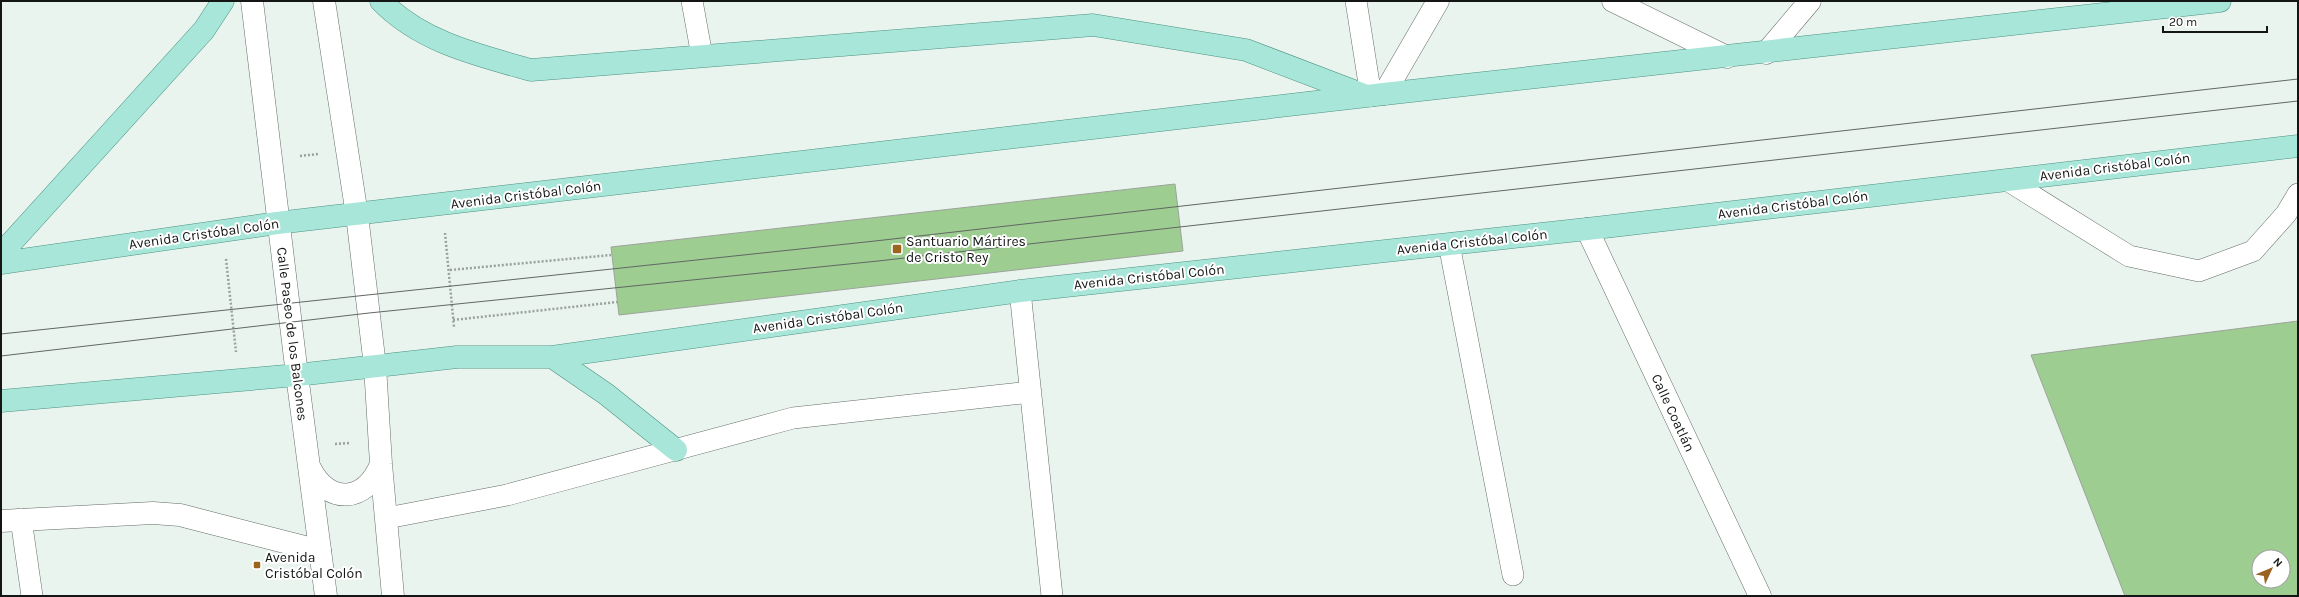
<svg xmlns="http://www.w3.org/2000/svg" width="2299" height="597" viewBox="0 0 2299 597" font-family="Karla,sans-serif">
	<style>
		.building { fill: #9dcd91; stroke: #9da39b; fill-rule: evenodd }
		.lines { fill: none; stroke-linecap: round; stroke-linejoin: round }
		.service-casing { stroke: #656d68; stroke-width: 22 }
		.minor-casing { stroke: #656d68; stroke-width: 23 }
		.tertiary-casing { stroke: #656d68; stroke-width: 23 }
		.secondary-casing { stroke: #656d68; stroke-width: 23 }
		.primary-casing { stroke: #4d9382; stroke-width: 23 }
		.path { stroke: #99a19c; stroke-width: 2.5; stroke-dasharray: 2 2; stroke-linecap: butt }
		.service { stroke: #fff; stroke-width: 21 }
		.minor { stroke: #fff; stroke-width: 22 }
		.tertiary { stroke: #fff; stroke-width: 22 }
		.secondary { stroke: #fff; stroke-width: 22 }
		.primary { stroke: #a7e6d8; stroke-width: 22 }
		.tram { stroke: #616763; stroke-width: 1 }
		.poi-dot { fill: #9c6320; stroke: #fff; stroke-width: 1.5 }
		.labels { text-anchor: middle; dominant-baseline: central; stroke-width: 4; stroke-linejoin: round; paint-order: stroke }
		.street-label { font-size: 14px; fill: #131614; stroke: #fff }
		.poi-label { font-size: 14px; fill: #131614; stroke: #fff; text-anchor: start }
	</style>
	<rect width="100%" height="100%" fill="#eaf4ee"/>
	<!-- building -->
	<path class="building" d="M1175,184L1183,251L619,315L611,247Z
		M2298,321V596H2125L2031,355ZM2259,557H2283V581H2259Z"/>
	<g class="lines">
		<!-- service casing -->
		<g class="service-casing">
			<path id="service" d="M692,1L702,56
				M1356,1L1371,96
				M2007,180L2129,256L2199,271L2253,251L2286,214L2298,194
				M1449,244L1513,575
				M1020,291L1052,596
				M387,518L507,495L793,418L1031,392
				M21,519L32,596"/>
		</g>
		<!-- minor casing -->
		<g class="minor-casing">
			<path id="minor" d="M1613,1L1727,57
				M1766,53L1810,1
				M1384,94L1438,1
				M1587,229L1760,596
				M375,366L381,464L393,596
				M297,375L326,596
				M310,468C328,505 366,503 381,464"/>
		</g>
		<!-- tertiary casing -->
		<g class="tertiary-casing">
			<path id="tertiary" d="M1,521L153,513L180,515L320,551"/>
		</g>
		<!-- secondary casing -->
		<g class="secondary-casing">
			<path id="secondary" d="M252,1L297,375
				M324,1L357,215L375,366"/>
		</g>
		<!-- primary casing -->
		<g class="primary-casing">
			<path id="primary" d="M381,1C421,42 477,55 531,70L1093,25L1246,50L1364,95
				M1,254L204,30L223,1
				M1,263L277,223L1384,94L2220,1
				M552,357L606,394L676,450
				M1,401L297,375L457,357H552L1020,291L1587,229L2298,146"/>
		</g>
		<!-- path -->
		<path class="path" d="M300,156L318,154
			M445,233L454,327
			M226,259L236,352
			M450,270L611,255
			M453,320L617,302
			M335,444L350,443"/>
		<!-- service -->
		<use href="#service" class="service"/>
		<!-- minor -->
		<use href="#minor" class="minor"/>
		<!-- tertiary -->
		<use href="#tertiary" class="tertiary"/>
		<!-- secondary -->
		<use href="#secondary" class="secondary"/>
		<!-- primary -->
		<use href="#primary" class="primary"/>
		<!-- tram -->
		<path class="tram" d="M1,334L875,241L2298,79
			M1,356L369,313L878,261L2298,101"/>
	</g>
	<!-- markers -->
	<g class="poi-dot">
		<rect x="892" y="244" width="10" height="10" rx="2"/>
		<rect x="253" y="561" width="8" height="8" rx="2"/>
	</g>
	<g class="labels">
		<!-- street labels -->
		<g class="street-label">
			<text transform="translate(2115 167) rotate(-7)">Avenida Cristóbal Colón</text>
			<text transform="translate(526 195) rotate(-7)">Avenida Cristóbal Colón</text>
			<text transform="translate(1793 205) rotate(-7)">Avenida Cristóbal Colón</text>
			<text transform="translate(204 234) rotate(-8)">Avenida Cristóbal Colón</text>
			<text transform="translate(1472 242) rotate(-6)">Avenida Cristóbal Colón</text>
			<text transform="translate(1149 277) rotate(-6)">Avenida Cristóbal Colón</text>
			<text transform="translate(828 318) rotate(-8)">Avenida Cristóbal Colón</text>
			<text transform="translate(292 334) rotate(83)">Calle Paseo de los Balcones</text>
			<text transform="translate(1673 413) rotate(65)">Calle Coatlán</text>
		</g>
		<!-- poi labels -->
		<g class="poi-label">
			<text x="906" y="241">Santuario Mártires<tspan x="906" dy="16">de Cristo Rey</tspan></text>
			<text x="265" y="557">Avenida<tspan x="265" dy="16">Cristóbal Colón</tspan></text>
		</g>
	</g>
	<!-- border -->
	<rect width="2299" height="597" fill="none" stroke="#131614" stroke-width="4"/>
	<!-- north arrow -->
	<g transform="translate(2271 569) rotate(46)"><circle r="19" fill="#ffffff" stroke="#a1a2a1"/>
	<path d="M0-3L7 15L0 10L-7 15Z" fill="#9c6320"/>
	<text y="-6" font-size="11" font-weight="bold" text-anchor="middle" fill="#131614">N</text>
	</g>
	<!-- scale -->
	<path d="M2163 26v6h104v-6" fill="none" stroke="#131614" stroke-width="2"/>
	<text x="2169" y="26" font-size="12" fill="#131614" stroke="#ffffff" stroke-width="3" paint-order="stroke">20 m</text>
</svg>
